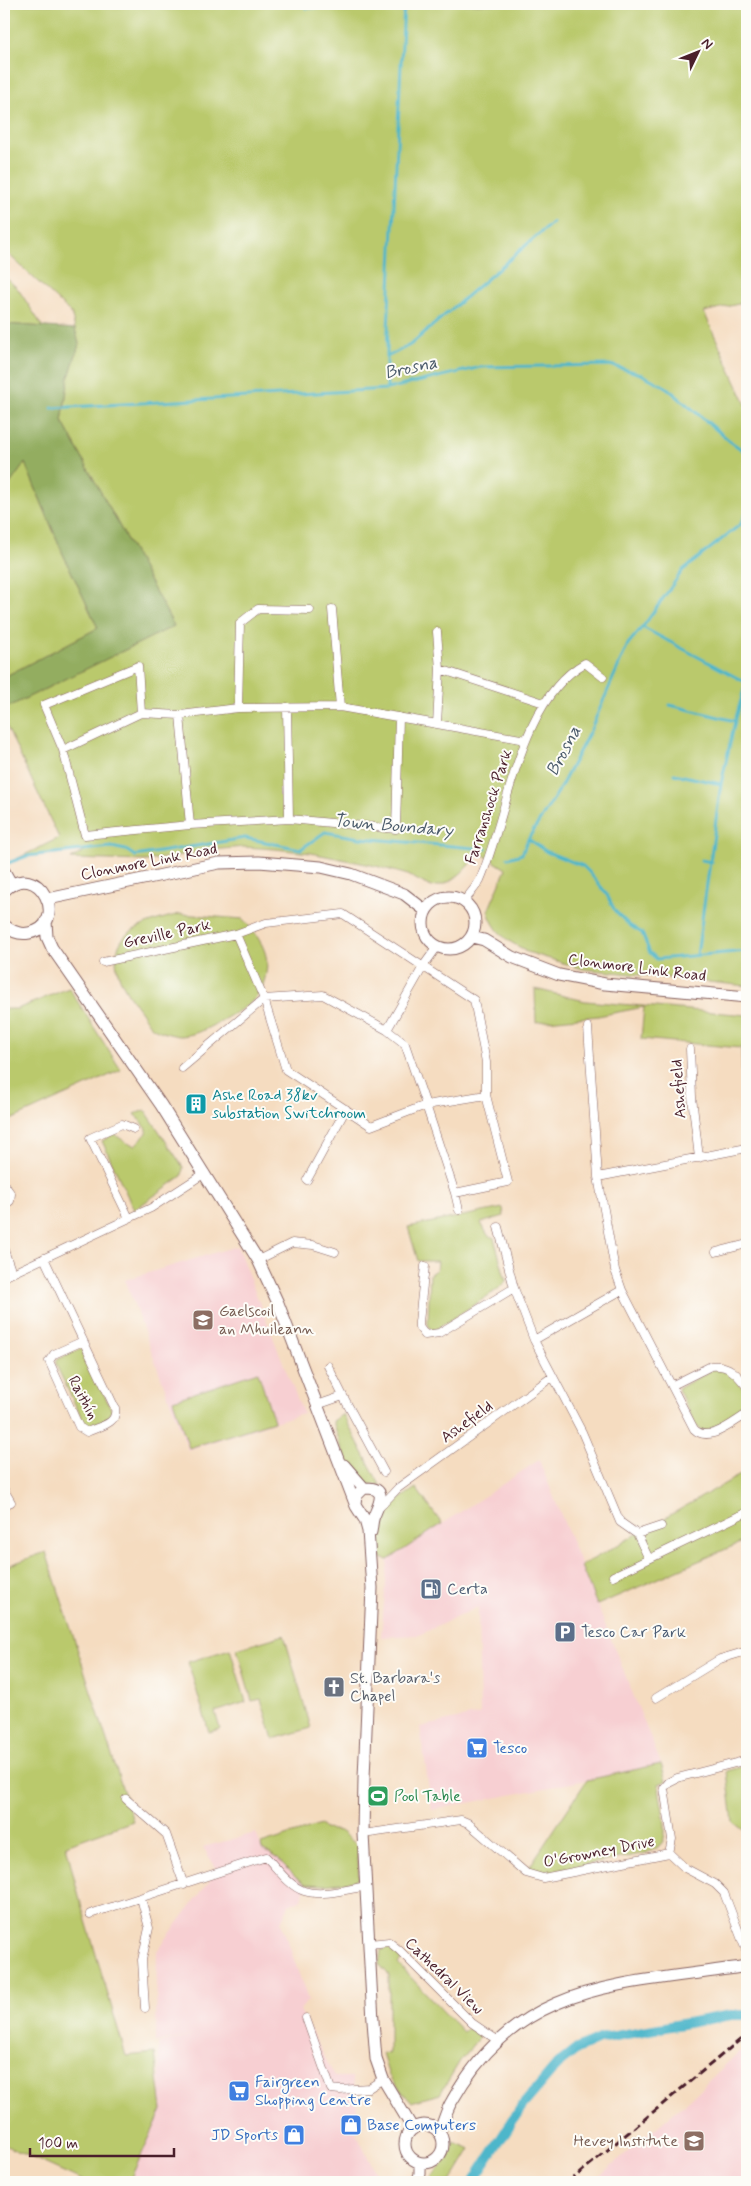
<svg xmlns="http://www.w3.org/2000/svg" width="751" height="2186" viewBox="0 0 751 2186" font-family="Mynerve,sans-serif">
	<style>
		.built { fill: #f7cfd2 }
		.green { fill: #bac96c; stroke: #82744c }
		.forest { fill: #93ad60; stroke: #6e6646 }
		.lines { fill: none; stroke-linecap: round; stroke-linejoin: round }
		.stream { stroke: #4db6ca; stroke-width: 3 }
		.canal { stroke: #4db6ca; stroke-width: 10 }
		.street-casing { stroke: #86615f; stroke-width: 9 }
		.secondary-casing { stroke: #86615f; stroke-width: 13 }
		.street { stroke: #fff; stroke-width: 8 }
		.secondary { stroke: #fff; stroke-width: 11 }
		.rail { stroke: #4a1f2b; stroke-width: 3; stroke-dasharray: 8 4; stroke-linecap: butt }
		.labels { text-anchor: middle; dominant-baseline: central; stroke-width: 4; stroke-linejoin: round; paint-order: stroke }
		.street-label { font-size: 16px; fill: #4a1f2b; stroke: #fdfcf7 }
		.culture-label { font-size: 16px; fill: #0d838f; stroke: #fdfcf7; text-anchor: start }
		.education-label { font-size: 16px; fill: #785e54; stroke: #fdfcf7; text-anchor: start }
		.service-label { font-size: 16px; fill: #4e5e75; stroke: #fdfcf7; text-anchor: start }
		.worship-label { font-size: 16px; fill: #5b616d; stroke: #fdfcf7; text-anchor: start }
		.shop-label { font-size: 16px; fill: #366cbe; stroke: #fdfcf7; text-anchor: start }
		.leisure-label { font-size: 16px; fill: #27864d; stroke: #fdfcf7; text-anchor: start }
		.water-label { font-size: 18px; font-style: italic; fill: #4b5b6b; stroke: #fdfcf7 }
	</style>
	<rect width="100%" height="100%" fill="#fdfcf7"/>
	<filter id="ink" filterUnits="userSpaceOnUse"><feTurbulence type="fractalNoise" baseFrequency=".02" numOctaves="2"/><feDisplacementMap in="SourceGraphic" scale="10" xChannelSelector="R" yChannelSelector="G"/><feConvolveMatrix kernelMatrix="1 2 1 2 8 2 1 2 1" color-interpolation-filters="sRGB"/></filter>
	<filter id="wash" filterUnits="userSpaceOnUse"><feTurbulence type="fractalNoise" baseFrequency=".0096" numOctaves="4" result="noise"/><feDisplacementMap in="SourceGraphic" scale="20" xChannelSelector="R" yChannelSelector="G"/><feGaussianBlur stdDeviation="1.12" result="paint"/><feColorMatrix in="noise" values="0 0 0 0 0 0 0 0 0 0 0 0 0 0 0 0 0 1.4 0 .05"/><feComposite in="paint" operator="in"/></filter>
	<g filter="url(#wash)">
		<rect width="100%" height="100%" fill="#f5dcc0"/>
		<!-- built -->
		<path class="built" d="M237,1246L303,1413L188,1450L125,1280Z
			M539,1460L661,1764L587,1780L432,1810L420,1727L480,1714L478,1607L419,1635L381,1637L388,1560Z
			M256,1833L262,1849L276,1857L295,1876L306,1884L302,1899L289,1905L281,1922L308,2000L300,2010L335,2077H352L357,2096L356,2133L380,2182H129L162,2110L158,2044L195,2035L156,2043L157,1951L208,1883L216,1868L203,1847Z
			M747,2044V2182H592L690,2099Z"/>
		<!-- green -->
		<path class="green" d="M4,4H747V302L704,312L747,407V986L583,969L524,951V949C505,941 494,930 488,911L506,869L479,852C465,870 455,884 431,887L408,875L376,866L311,853L275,849L244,847L211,850L146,861L71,859L86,850L27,856L8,863L59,838L4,721V709L174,626L62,421L69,377L79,344L71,313L4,250Z
			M4,276L18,289L43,327L4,324Z
			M25,463L63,554L98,628L4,677V492Z
			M180,914L243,919C264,943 274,958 261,990C255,1003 238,1011 226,1018C212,1026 197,1035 181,1036C174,1036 157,1031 152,1027C148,1024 144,1016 141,1012C126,992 106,965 122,940C131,926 164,918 180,914Z
			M69,988L121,1070L4,1123V1009H17Z
			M535,989L585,1001L747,1015V1097L743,1100L741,1048L641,1039L644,1007L598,1016L536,1022Z
			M145,1110L183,1167L182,1176L134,1210L102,1141L114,1134L127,1143L135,1145L147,1133V1129L135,1114Z
			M503,1208L504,1216L481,1223L487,1234L494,1238L506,1281L497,1290L435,1330H431L428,1324L430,1274L437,1269L438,1261H418L408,1227Z
			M81,1349L84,1352L112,1411L110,1417L88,1427L85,1425L56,1365V1360Z
			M713,1369L728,1371L747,1392V1409L704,1432L696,1426L678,1389Z
			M258,1372L274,1421L189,1448L173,1400Z
			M343,1414L380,1485L365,1484L348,1469L333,1421Z
			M747,1471V1540L597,1605L581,1566Z
			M416,1488L442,1524L388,1560L381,1558C378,1522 385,1507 416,1488Z
			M46,1552L133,1821L66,1845L79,1897L126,2056L155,2053L162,2110L129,2182H86L4,2145V1567Z
			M284,1635L311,1728L273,1739L261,1699L252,1701L237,1649Z
			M230,1649L246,1702L215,1712L220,1729L209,1732L188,1662Z
			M661,1764L666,1781L659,1784C659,1801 672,1834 660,1845C657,1849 650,1851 646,1853L549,1872L528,1869L587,1780Z
			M741,1767L747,1774V1833L733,1822L727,1771Z
			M321,1825L324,1829L340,1831L357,1845L359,1876L355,1881L324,1885L306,1884L295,1876L276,1857L262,1849L261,1844Z
			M389,1948L402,1959L398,1964L463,2032L468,2028L479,2037L460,2061L440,2094L411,2102L389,2076L382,2054L389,2053V1975L379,1964L381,1950Z
			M454,2142L471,2149L451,2182H430C437,2164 449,2167 454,2142Z"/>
		<!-- forest -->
		<path class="forest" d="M4,324L75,329L79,344L69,377L62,421L174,626L4,709V677L98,628L63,554L25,463L4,492Z"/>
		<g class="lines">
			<!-- stream -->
			<path class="stream" d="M746,4H747
				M306,8L382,4
				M387,357L410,345L553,222
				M387,389V350L404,4
				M52,408L387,389L481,367L610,365L641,374L666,387L731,442L747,453
				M642,627L747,683
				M670,705L735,721
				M674,774L721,784
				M528,839L547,852L583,866L589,872L606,893L615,911L629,925L642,933L650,953L657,959L747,951
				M508,858L522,854L528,839L558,792L591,729L628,644L645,624L683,570L741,524L747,512
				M701,860L712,862
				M8,863L27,856L111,847L126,850L135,856L245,838L301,849L325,832L360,838L486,849
				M697,955L721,784L735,721L746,683"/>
			<!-- canal -->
			<path class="canal" d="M473,2182L522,2106L557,2065L577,2049L599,2039L731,2015H747"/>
		</g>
	</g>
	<g filter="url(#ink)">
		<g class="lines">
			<!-- street casing -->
			<g class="street-casing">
				<path id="street" d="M332,609L340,707L437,724
					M310,610L258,609L240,623L238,708L340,707
					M437,632L440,669L544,703
					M440,669L437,724L526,740
					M238,708L180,715L190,825L289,819L287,707
					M141,713L138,666L44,705L63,750L85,835L190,825
					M63,750L141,713L180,715
					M289,819L396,829L399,717
					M464,901C469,895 476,887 480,880C508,816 519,699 585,663L603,677
					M343,914L474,1000L486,1062V1095L426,1105L405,1044L387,1030L323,995L264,999L236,934L266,923Z
					M103,962L236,934
					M387,1030L424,965L437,947
					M690,1049L692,1097L699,1158
					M182,1068L264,999L286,1070L371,1126L426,1105L455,1193L508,1182L486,1095
					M598,1177L747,1148
					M307,1180L346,1109
					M4,1184L11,1194L10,1201L4,1206
					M455,1193L459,1210
					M129,1218L90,1138L122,1124L134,1129
					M498,1227L514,1288L534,1340L582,1432L620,1522L637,1534L661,1526
					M4,1250L12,1273
					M716,1252L747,1244
					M44,1258L115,1408C118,1424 100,1426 87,1432L79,1427L49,1361L54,1354L83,1341
					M258,1260L292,1243L313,1245L335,1252
					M425,1266L419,1322V1327L425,1335L439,1333L514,1288
					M4,1277L151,1208L205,1173
					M622,1290L694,1429C709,1444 733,1422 747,1414
					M534,1340L622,1290L615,1270L598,1177L588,1027
					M328,1366L343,1396
					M673,1385L711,1366C729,1364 737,1374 747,1387
					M317,1405L343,1396L384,1472
					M4,1490L11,1502L4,1505
					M380,1507L398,1488L552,1377
					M649,1559L747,1512
					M613,1576L649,1559L637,1534
					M656,1698L720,1659L747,1651
					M126,1799L166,1834L184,1885
					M363,1834L461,1820L468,1823L526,1873L543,1878L669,1853
					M669,1853L672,1839L664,1788L669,1782L677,1778L747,1760
					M669,1853L685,1868L715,1884L724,1893L747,1953
					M141,1898L149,1928L142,1960L145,2008
					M90,1914L266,1857C277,1868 289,1886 304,1891C322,1897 348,1889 367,1886
					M369,1944L389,1942L399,1950L472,2023L497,2040
					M306,2018L331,2089L340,2090L369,2088L383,2079"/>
			</g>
			<!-- secondary casing -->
			<g class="secondary-casing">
				<path id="secondary" d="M4,871L12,885
					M4,891C38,856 72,925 29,933C19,935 11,931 4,925
					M423 923a26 26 0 1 1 52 0a26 26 0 1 1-52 0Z
					M48,899L219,863L259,862L321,867L351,874L404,894L426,911
					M46,921L47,937L52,948L161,1105L258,1260L278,1303L356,1506L365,1520L368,1531L372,1588L364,1778L363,1834L373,2021L376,2059L383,2079L413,2129
					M472,937L484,940L512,957L559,975L605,984L747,997
					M344,1465L364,1488
					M355,1503L356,1496L364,1488C389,1487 379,1504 374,1516C372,1521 372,1527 371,1532
					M405 2144a19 19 0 1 1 38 0a19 19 0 1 1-38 0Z
					M439,2132C444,2122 446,2110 452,2101C521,1978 625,1986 747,1966
					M417,2182L420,2174V2163"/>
			</g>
			<!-- street -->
			<use href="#street" class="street"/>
			<!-- secondary -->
			<use href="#secondary" class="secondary"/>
			<!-- rail -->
			<path class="rail" d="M569,2182L747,2034"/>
		</g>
	</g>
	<!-- icons -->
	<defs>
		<g id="building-square" transform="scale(1.125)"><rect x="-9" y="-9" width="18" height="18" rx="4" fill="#0f9aa8" stroke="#fdfcf7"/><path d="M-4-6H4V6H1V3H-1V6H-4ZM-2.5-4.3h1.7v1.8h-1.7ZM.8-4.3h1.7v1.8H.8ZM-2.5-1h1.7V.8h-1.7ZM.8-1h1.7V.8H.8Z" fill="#fff"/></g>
		<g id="school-square" transform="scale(1.125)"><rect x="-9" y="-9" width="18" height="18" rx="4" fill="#8d6e63" stroke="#fdfcf7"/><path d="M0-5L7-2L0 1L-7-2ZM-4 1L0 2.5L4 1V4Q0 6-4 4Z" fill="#fff"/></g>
		<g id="fuel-square" transform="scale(1.125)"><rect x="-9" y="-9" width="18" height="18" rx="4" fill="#5c6f8a" stroke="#fdfcf7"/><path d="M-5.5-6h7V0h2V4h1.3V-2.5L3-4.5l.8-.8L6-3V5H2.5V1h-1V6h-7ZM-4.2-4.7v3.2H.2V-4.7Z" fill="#fff"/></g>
		<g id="parking-square" transform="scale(1.125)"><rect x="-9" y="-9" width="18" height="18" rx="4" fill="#5c6f8a" stroke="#fdfcf7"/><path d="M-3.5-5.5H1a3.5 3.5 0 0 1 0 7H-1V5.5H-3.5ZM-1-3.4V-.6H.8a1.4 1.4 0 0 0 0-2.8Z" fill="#fff"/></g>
		<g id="church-square" transform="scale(1.125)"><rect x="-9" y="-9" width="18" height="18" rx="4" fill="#6b7280" stroke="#fdfcf7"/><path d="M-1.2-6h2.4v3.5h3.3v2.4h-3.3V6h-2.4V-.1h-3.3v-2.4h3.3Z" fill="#fff"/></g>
		<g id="supermarket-square" transform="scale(1.125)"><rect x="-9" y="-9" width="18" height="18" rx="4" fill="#3f7fe0" stroke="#fdfcf7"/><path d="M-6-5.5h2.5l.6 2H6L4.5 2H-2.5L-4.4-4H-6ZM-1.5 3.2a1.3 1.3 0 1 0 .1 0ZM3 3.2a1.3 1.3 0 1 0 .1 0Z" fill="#fff"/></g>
		<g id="stadium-square" transform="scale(1.125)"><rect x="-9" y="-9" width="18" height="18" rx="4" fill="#2e9e5b" stroke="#fdfcf7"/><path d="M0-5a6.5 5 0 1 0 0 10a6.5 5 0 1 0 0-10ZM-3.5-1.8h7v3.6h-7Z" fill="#fff"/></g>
		<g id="shop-square" transform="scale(1.125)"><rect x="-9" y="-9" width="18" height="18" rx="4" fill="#3f7fe0" stroke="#fdfcf7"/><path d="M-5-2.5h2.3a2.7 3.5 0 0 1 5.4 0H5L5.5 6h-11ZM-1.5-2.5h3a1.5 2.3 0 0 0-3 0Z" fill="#fff"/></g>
	</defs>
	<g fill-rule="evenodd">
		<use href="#building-square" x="196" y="1104"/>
		<use href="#school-square" x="203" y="1320"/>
		<use href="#fuel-square" x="431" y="1589"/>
		<use href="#parking-square" x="565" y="1632"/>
		<use href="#church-square" x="334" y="1687"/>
		<use href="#supermarket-square" x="477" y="1748"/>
		<use href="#stadium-square" x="378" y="1796"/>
		<use href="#supermarket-square" x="239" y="2091"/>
		<use href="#shop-square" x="351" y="2125"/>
		<use href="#shop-square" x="294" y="2135"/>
		<use href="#school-square" x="694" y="2141"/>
	</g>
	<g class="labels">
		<!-- street labels -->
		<g class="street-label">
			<text transform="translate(489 807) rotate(-72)">Farranshock Park</text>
			<text transform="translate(149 862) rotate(-11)">Clonmore Link Road</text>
			<text transform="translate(167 934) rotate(-12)">Greville Park</text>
			<text transform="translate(637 968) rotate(7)">Clonmore Link Road</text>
			<text transform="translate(679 1089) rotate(-94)">Ashefield</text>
			<text transform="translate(83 1398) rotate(62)">Raithín</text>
			<text transform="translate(467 1422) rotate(-36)">Ashefield</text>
			<text transform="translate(599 1852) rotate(-11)">O'Growney Drive</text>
			<text transform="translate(444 1976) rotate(44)">Cathedral View</text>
		</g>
		<!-- culture labels -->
		<g class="culture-label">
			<text x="212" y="1095">Ashe Road 38kv<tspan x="212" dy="18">substation Switchroom</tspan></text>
		</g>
		<!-- education labels -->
		<g class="education-label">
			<text x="219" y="1311">Gaelscoil<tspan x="219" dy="18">an Mhuileann</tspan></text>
			<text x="678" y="2141" text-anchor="end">Hevey Institute</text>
		</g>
		<!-- service labels -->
		<g class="service-label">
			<text x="447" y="1589">Certa</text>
			<text x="581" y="1632">Tesco Car Park</text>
		</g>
		<!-- worship labels -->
		<g class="worship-label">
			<text x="350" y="1678">St. Barbara's<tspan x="350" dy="18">Chapel</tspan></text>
		</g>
		<!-- shop labels -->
		<g class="shop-label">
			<text x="493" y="1748">Tesco</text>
			<text x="255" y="2082">Fairgreen<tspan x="255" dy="18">Shopping Centre</tspan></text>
			<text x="367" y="2125">Base Computers</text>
			<text x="278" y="2135" text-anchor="end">JD Sports</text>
		</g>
		<!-- leisure labels -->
		<g class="leisure-label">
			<text x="394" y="1796">Pool Table</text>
		</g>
		<!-- water labels -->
		<g class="water-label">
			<text transform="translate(411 368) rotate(-12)">Brosna</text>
			<text transform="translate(564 751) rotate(-62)">Brosna</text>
			<text transform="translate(393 826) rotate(5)">Town Boundary</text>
		</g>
	</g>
	<!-- margin -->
	<rect width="751" height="2186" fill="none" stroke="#fdfcf7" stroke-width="20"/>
	<!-- north arrow -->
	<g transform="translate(698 52) rotate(47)" stroke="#fdfcf7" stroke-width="4" paint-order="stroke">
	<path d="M0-4L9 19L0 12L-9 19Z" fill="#4a1f2b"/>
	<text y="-8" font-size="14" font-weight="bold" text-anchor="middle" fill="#4a1f2b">N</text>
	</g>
	<!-- scale -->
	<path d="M30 2148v8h144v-8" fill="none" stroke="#4a1f2b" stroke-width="2.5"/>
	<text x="38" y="2148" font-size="15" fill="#4a1f2b" stroke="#fdfcf7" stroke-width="4" paint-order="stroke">100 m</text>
</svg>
